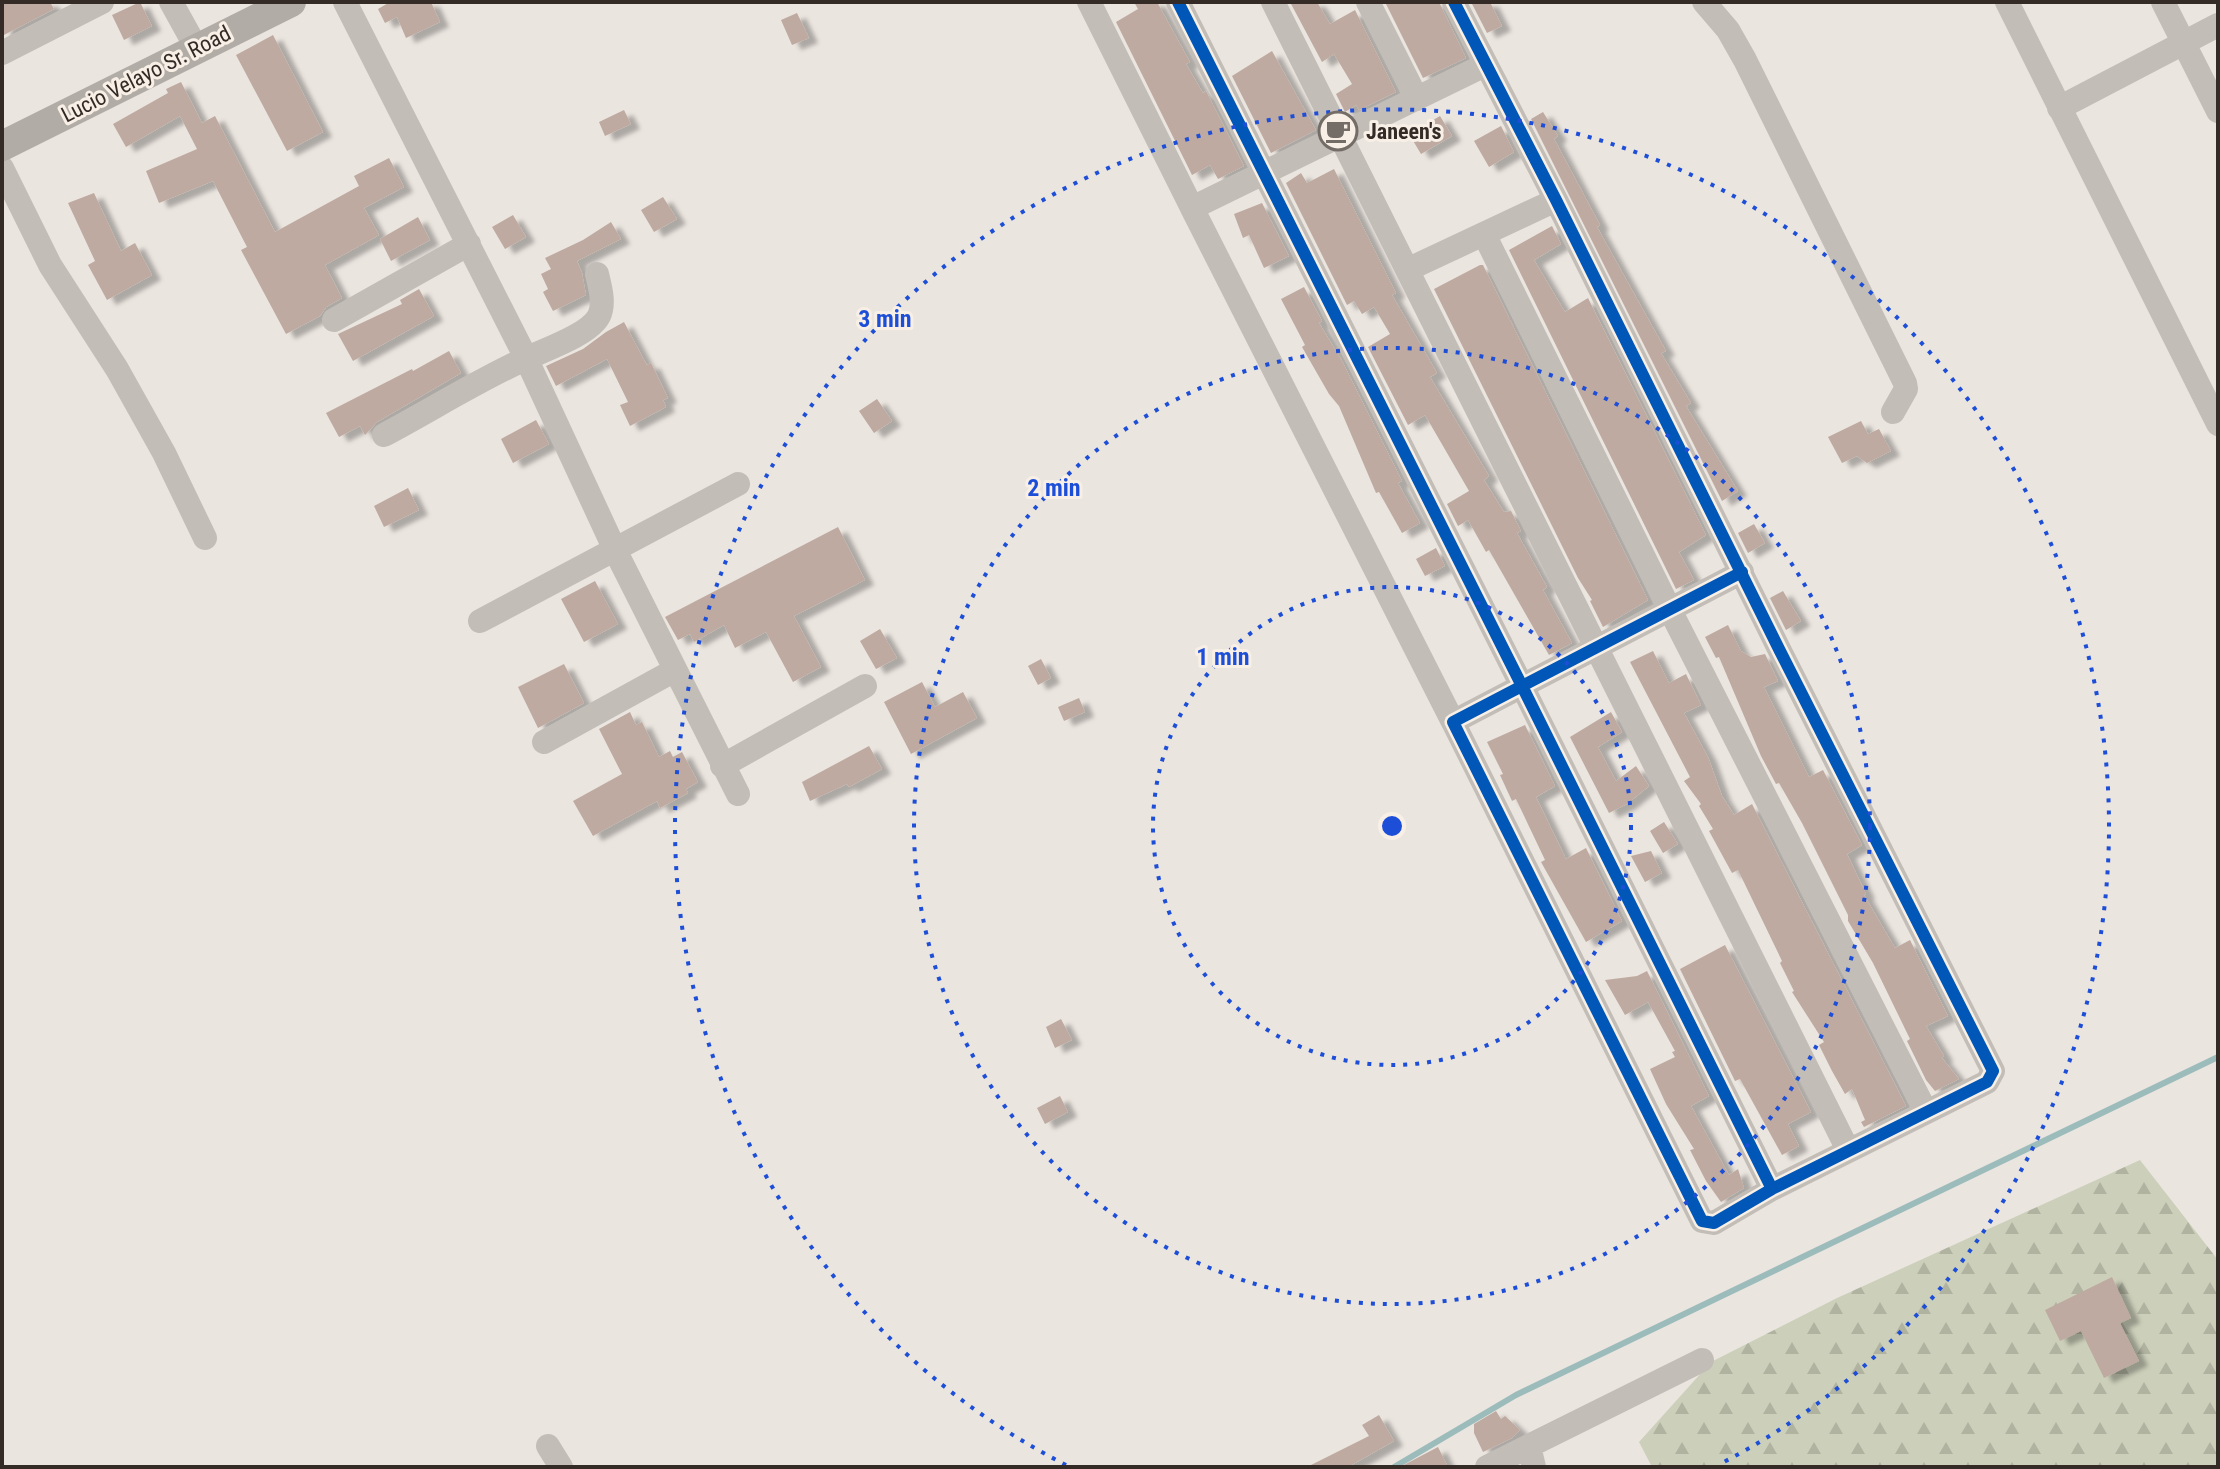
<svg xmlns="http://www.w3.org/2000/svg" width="2220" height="1469" viewBox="0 0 2220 1469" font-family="'Roboto Condensed',sans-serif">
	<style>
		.forest { fill: url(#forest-firs) }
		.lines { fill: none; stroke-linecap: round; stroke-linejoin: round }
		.stream { stroke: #9cbcbb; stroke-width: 6 }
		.building { fill: #beaaa1; filter: url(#shadow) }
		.minor { stroke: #c3bdb8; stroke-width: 24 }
		.major { stroke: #b2aca7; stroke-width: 30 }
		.cycleway-casing { stroke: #f8f0e6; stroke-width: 17 }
		.cycleway { stroke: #0057b8; stroke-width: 12 }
		.ring { fill: none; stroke: #1d4ed8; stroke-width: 4; stroke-dasharray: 4 8 }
		.labels { text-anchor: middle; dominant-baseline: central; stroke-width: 6; stroke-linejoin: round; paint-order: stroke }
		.street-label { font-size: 22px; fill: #342b27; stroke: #f8f0e6 }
		.poi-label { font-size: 22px; font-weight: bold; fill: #342b27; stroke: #f8f0e6; text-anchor: start }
		.centre { fill: #1d4ed8; stroke: #f8f0e6; stroke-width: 4 }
		.ring-label { font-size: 24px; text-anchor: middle; font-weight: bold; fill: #1d4ed8; stroke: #f8f0e6; stroke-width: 6; stroke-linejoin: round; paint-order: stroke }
	</style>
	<defs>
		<pattern id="forest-firs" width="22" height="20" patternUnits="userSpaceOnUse" patternTransform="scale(2)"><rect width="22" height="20" fill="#ccd0ba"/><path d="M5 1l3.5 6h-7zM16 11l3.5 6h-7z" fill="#b0b3a0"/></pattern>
		<filter id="shadow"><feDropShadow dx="9" dy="5" stdDeviation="2" flood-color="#0004"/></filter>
	</defs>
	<rect width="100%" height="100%" fill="#ebe5df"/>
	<!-- forest -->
	<path class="forest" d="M2140,1160L2218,1260V1467H1652L1639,1442L1711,1362L1837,1298Z"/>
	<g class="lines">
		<!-- stream -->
		<path class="stream" d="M1394,1467L1516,1395L2218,1057"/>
	</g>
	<!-- building -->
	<path class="building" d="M2,2H50L54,9L2,36Z
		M140,2L152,26L124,40L112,15Z
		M390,2H431L440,22L406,38L397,17L385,23L378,9Z
		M1134,2H1157L1190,62L1186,64L1203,93L1206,91L1244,166L1218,179L1210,165L1192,175L1116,22L1138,9Z
		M1290,2H1317L1330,24L1355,10L1396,92L1359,110L1356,105L1345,112L1336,94L1352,84L1334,54L1322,62Z
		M1385,2H1439L1466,58L1423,78Z
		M1471,2H1490L1502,26L1487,33Z
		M797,13L809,38L792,45L781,20Z
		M273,35L323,132L287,151L236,55Z
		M1272,51L1316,130L1271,153L1232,76Z
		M181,82L202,123L215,116L275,232L359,186L354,176L389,158L404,187L364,208L379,235L325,265L342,298L326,307L320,316L286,334L241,250L247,247L213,181L159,203L146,171L197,149L180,116L126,147L113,124L168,93L166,89Z
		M624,110L631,124L605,136L599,122Z
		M1543,112L1558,136L1554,139L1600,225L1597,227L1666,351L1661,353L1691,403L1686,406L1738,491L1722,501L1531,119Z
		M1440,116L1452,136L1421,154L1409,134Z
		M1501,126L1514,152L1489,167L1474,141Z
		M1334,169L1396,293L1392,295L1437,373L1430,377L1489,476L1484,480L1504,512L1511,511L1521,531L1517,533L1547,587L1543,590L1572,643L1549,655L1489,550L1486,552L1468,520L1458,526L1447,504L1469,491L1443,446L1425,415L1408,425L1368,347L1390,334L1374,307L1362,314L1354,301L1347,305L1286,183L1301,173L1307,183Z
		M94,193L121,251L135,243L152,275L107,300L88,265L95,261L68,203Z
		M663,197L677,219L654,232L641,210Z
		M1262,203L1289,256L1264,268L1249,235L1243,238L1234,214Z
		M513,215L526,237L505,249L492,227Z
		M418,217L430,240L391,261L380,239Z
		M611,222L621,239L577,261L582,273L586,295L553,311L543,292L548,289L541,274L551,269L545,258L583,240Z
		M1552,226L1561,244L1534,260L1565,312L1588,298L1706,535L1679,552L1694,580L1676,589L1509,250Z
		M1480,265H1483L1648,600L1603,627L1590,601L1592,600L1578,578L1434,289Z
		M1304,287L1322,321L1319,323L1342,361L1402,481L1398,483L1420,523L1402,533L1379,492L1376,493L1339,406L1329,394L1302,347L1305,345L1281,299Z
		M419,289L434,316L353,361L338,334L402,304L400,300Z
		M624,322L644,360L647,365L651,363L668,398L663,400L666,407L630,426L620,405L628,402L607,359L556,386L546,366L583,349L606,332Z
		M449,351L461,373L377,422L365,435L360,426L339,437L326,413L412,369L413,371Z
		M877,399L892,421L874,433L859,411Z
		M536,420L549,444L513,463L501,439Z
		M1861,421L1868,434L1879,429L1891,451L1867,463L1857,456L1842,463L1828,437Z
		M408,488L419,510L384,527L374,506Z
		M1754,524L1765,543L1748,553L1738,533Z
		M838,527L865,580L794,616L821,667L793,682L766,632L735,648L724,625L694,642L690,634L678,640L665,617Z
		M1436,548L1445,566L1425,576L1416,559Z
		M595,581L618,624L584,642L561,599Z
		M1783,591L1801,621L1786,630L1770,598Z
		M1728,625L1741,651L1751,657L1765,654L1778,681L1764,687L1809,777L1823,770L1862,845L1847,854L1866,894L1864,895L1895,948L1910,940L1948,1016L1926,1026L1944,1056L1942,1058L1959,1079L1935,1091L1926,1080L1907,1041L1910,1039L1873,963L1848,921V915L1802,823L1779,783L1776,784L1761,756L1719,657L1716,658L1705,637Z
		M880,629L897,658L876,669L860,641Z
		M1653,651L1669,683L1686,674L1701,705L1684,713L1708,757L1722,796L1734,815L1752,804L1906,1106L1864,1127L1861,1122L1865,1120L1852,1089L1845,1094L1832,1071L1819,1045L1824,1042L1792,992L1794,991L1780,963L1782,961L1738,870L1732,873L1709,831L1713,829L1699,806L1701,804L1684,781L1690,777L1630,662Z
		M1041,659L1051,678L1038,685L1028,666Z
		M564,664L584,703L538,728L518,687Z
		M922,682L935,707L963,692L977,718L911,754L884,702Z
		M1079,698L1085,712L1064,721L1058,707Z
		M630,712L636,725L642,722L659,757L670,751L673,757L682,752L698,782L686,789L688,793L660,808L657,801L593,836L573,801L622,774L599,729Z
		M1611,712L1622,732L1598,747L1616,781L1636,766L1649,786L1627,804L1609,813L1570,737Z
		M1525,725L1555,786L1536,797L1566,859L1586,848L1622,921L1586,942L1541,862L1545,860L1516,799L1512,801L1500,775L1503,774L1487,742Z
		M869,746L882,769L849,787L847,784L810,801L802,782Z
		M1664,822L1678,844L1663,853L1650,831Z
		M1651,851L1662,873L1645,882L1631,856Z
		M1725,945L1811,1112L1788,1124L1799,1146L1782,1155L1740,1079L1735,1081L1680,969Z
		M1647,971L1709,1096L1691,1106L1729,1175L1738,1169L1744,1188L1721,1202L1706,1181L1690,1150L1694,1149L1666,1104L1650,1069L1675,1057L1672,1052L1675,1051L1648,1002L1625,1015L1605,980L1637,976Z
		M1061,1019L1072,1040L1055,1048L1046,1027Z
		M1060,1096L1068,1112L1045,1124L1037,1108Z
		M2112,1277L2131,1318L2120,1323L2139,1361L2104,1378L2081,1331L2060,1341L2045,1310Z
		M1496,1411L1501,1419L1505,1416L1520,1430L1512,1438L1483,1452L1474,1433V1424Z
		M1379,1415L1394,1441L1348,1467H1307L1369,1436L1362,1425Z
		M1438,1447L1448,1467H1400Z"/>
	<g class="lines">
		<!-- minor -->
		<path class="minor" d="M171,2L197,49
			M345,2L526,358L615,550L738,794
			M1089,2L1192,208
			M1178,2L1522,686L1742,572
			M1273,2L1848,1150
			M1368,2L1417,99
			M1454,2L1556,200L1780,651L1993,1071L1987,1082L1772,1189L1714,1223L1702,1221L1453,722L1522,686L1772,1189
			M1704,2L1728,30L1745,60L1905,383L1906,389L1893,412
			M2007,2L2218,424
			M2163,2L2218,111
			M2,53L102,2
			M2059,108L2218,25
			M2,168L50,265L117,369L164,453L205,538
			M1484,234L1670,610L1926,1112
			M1409,269L1556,200
			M334,320L469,244
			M384,435C431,410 477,381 525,359C544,350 589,335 599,316C605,303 600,287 597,274
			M480,621L738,484
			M1453,722L1192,208L1485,65
			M544,742L675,670
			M722,766L865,686
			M548,1446L561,1467
			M1529,1446L1702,1360
			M1487,1467L1529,1446L1534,1467"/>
		<!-- major -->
		<path class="major" d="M2,146L291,2"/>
		<!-- cycleway casing -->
		<g class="cycleway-casing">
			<path id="cycleway" d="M1178,2L1522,686L1742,572
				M1454,2L1556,200L1780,651L1993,1071L1987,1082L1772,1189L1714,1223L1702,1221L1453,722L1522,686L1772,1189"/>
		</g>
		<!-- cycleway -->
		<use href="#cycleway" class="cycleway"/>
	</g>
	<!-- distance rings -->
	<g class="ring">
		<circle cx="1392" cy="826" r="239"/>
		<circle cx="1392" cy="826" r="478"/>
		<path d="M1066 1465A717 717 0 1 1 1718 1465"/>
	</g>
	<!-- icons -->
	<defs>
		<g id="cafe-ring" transform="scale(2)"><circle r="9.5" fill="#f8f0e6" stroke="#746c67" stroke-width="1.5"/><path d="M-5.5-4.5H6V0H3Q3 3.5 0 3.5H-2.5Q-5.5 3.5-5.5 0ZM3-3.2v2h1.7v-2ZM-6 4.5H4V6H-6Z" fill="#746c67"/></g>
	</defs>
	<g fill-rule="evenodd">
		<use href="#cafe-ring" x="1338" y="131"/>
	</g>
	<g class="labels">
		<!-- street labels -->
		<g class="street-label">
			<text transform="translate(146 74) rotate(-27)">Lucio Velayo Sr. Road</text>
		</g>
		<!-- poi labels -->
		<g class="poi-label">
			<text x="1366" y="131">Janeen's</text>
		</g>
	</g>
	<circle cx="1392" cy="826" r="12" class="centre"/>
	<g class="ring-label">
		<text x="885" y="327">3 min</text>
		<text x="1054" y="496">2 min</text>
		<text x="1223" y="665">1 min</text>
	</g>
	<!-- border -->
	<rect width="2220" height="1469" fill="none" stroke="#342b27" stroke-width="8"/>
</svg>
